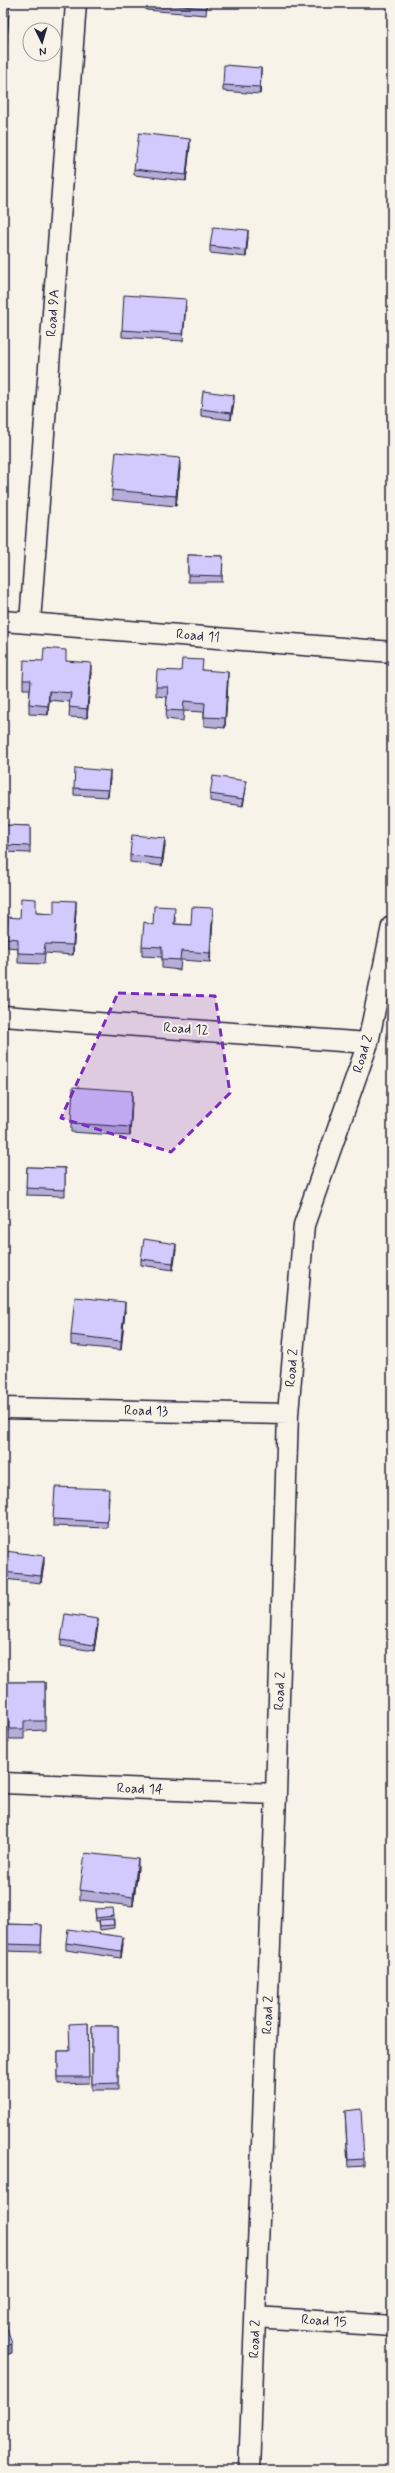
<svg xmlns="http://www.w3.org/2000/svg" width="395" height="2473" viewBox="0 0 395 2473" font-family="Mynerve,sans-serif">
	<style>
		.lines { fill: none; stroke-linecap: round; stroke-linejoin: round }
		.minor-casing { stroke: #22223b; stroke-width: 23 }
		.minor { stroke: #f7f3e8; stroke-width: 20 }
		.wall { fill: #b5aed9; stroke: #22223b }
		.shaded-wall { fill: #938db0; stroke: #22223b }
		.building { fill: #d2cafc; stroke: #22223b }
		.marked { fill: #7b2cbf; fill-opacity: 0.2; stroke: #7b2cbf; stroke-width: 3; stroke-dasharray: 8 5; stroke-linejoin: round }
		.labels { text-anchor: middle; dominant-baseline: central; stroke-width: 4; stroke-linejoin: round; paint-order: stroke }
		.street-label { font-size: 14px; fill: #22223b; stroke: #f7f3e8 }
	</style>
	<rect width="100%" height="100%" fill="#f7f3e8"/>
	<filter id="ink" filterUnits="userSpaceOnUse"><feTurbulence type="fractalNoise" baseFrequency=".025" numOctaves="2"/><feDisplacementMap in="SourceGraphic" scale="8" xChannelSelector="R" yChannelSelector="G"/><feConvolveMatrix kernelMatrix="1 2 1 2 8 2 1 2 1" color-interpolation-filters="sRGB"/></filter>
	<g filter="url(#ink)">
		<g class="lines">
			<!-- minor casing -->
			<g class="minor-casing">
				<path id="minor" d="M3,621L392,652
					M30,622L76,3
					M3,1016L368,1043
					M3,1408L288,1414
					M3,1783L276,1794
					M256,2317L392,2326
					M249,2470L276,1794L288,1414L304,1225L368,1043L392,926"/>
			</g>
			<!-- minor -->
			<use href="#minor" class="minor"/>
		</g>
		<!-- wall -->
		<path class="wall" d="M3,3L9,11L6,56H3Z
			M146,3H207L206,15L146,10Z
			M261,74L260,94L223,91V85Z
			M190,146L186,181L134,175V169Z
			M248,237L246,257L210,253V246Z
			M186,306L183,341L122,337V330Z
			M234,401L231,420L201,416V409Z
			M180,468L176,506L112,500V490Z
			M188,555L223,556L222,582H188Z
			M43,661H66L91,672L87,718L69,717L70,702L49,700L48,715L29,714V704L30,689H23V680Z
			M203,670L228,681L225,728L204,726V712L184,711L183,721L166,719L167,697L156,696V687L181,671Z
			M110,778L108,797L74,795V788Z
			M246,788L243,806L210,801V794Z
			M3,825L30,826V853L3,852Z
			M165,845L162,866L130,862V855Z
			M76,910L73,955L45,953L44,964L18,963V948L7,947V938L20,918L36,913L54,914Z
			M175,917V924L191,925L213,918L210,962L181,960L180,970L162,968V957L142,956V946L153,925Z
			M132,1100L130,1136L71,1132V1123Z
			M27,1167L65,1168V1196L26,1195Z
			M176,1250L173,1270L141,1265V1259Z
			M125,1311L121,1350L71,1345V1335Z
			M109,1496L107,1528L53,1526V1519Z
			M44,1563L41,1583L3,1579V1564Z
			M98,1625L94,1651L61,1646V1640Z
			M3,1682H45V1730L24,1731V1739H9V1731H3Z
			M138,1868L133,1906L80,1900V1890Z
			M95,1909L114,1916V1928L100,1930L99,1921H96Z
			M3,1924L42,1925L41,1952L3,1951Z
			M66,1943L123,1944L121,1958L66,1950Z
			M88,2023L89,2083L58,2084V2051H70Z
			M92,2026H118V2090H92Z
			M345,2111L364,2159V2166L348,2167Z"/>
		<!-- shaded-wall -->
		<path class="shaded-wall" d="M9,3V11L6,56V47Z
			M261,68V74L260,94V87Z
			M190,139V146L186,181V175Z
			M248,230V237L246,257V250Z
			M234,395V401L231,420V413Z
			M180,458V468L176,506V496Z
			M91,663V672L87,718V709Z
			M228,672V681L225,728V718Z
			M49,691V700L48,715V706Z
			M110,771V778L108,797V790Z
			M246,781V788L243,806V799Z
			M165,838V845L162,866V859Z
			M76,901V910L73,955V945Z
			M213,908V918L210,962V953Z
			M132,1091V1100L130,1136V1127Z
			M176,1244V1250L173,1270V1263Z
			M125,1302V1311L121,1350V1341Z
			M44,1556V1563L41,1583V1576Z
			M98,1619V1625L94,1651V1645Z
			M138,1859V1868L133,1906V1897Z
			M123,1937V1944L121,1958V1951Z
			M12,2344V2353L3,2356V2346Z"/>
		<!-- building -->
		<path class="building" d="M3,3H9L6,47L3,46Z
			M149,3H206V8Z
			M224,65L261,68L260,87L223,85Z
			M139,133L190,139L186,175L134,169Z
			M213,227L248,230L246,250L210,246Z
			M124,295L186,299L183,334L122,330Z
			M203,391L234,395L231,413L201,409Z
			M116,452L180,458L176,496L112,490Z
			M188,555L223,556L222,576L188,575Z
			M44,648L66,650V661L91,663L87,709L69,707L71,693L49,691L48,706L29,704L31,680H23L24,660L43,661Z
			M182,659L203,660L202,670L228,672L225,718L204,717L205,703L184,701L183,711L166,710L168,687H156L157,670L181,671Z
			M75,768L110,771L108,790L74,788Z
			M213,776L246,781L243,799L210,794Z
			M3,825L30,826V846L3,845Z
			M132,835L165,838L162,859L130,855Z
			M21,898L36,899V913L54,914V900L76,901L73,945L45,944L44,954L18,953V939L7,938L8,917L20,918Z
			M154,906L175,907L174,924L191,925L192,907L213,908L210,953L181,951L180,960L162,959V947L142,946L144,922L153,925Z
			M73,1087L132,1091L130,1127L71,1123Z
			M27,1167L65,1168V1190L26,1188Z
			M144,1239L176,1244L173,1263L141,1259Z
			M75,1297L125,1302L121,1341L71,1335Z
			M55,1487L109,1489L107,1522L53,1519Z
			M5,1551L44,1556L41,1576L3,1572V1564Z
			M65,1614L98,1619L94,1645L61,1640Z
			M3,1682H45V1721H24V1729H9V1721H3Z
			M85,1853L138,1859L133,1897L80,1890Z
			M113,1908L114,1916L96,1918L95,1909Z
			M113,1919L114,1925L100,1926L99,1920Z
			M3,1924L42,1925L41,1945L3,1944Z
			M68,1929L123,1937L121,1951L66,1943Z
			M88,2023L89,2077H58V2051H70L69,2024Z
			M92,2026H118V2083L92,2084Z
			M361,2109L364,2159L348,2160L345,2111Z
			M3,2315L12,2344L3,2346Z"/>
	</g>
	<!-- marked area -->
	<path class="marked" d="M118,993L215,996L230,1093L171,1152L61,1118Z"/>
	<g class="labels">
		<!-- street labels -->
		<g class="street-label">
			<text transform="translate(53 313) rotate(-86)">Road 9A</text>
			<text transform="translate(198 636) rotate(5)">Road 11</text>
			<text transform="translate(186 1029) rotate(4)">Road 12</text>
			<text transform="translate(363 1054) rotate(-73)">Road 2</text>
			<text transform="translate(292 1368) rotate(-85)">Road 2</text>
			<text transform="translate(146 1411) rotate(1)">Road 13</text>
			<text transform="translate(280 1691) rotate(-88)">Road 2</text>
			<text transform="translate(140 1789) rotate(2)">Road 14</text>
			<text transform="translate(268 2015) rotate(-88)">Road 2</text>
			<text transform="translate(324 2321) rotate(4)">Road 15</text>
			<text transform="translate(255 2339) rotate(-88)">Road 2</text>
		</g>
	</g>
	<!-- margin -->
	<rect width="395" height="2473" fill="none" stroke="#f7f3e8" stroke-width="16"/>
	<rect x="8" y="8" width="379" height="2457" fill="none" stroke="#22223b" stroke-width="1.5" filter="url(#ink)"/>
	<!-- north arrow -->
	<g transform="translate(42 42) rotate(175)"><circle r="19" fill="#f7f3e8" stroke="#a29fa3"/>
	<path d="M0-3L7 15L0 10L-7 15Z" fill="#22223b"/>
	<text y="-6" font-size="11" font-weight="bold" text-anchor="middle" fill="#22223b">N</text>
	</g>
</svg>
